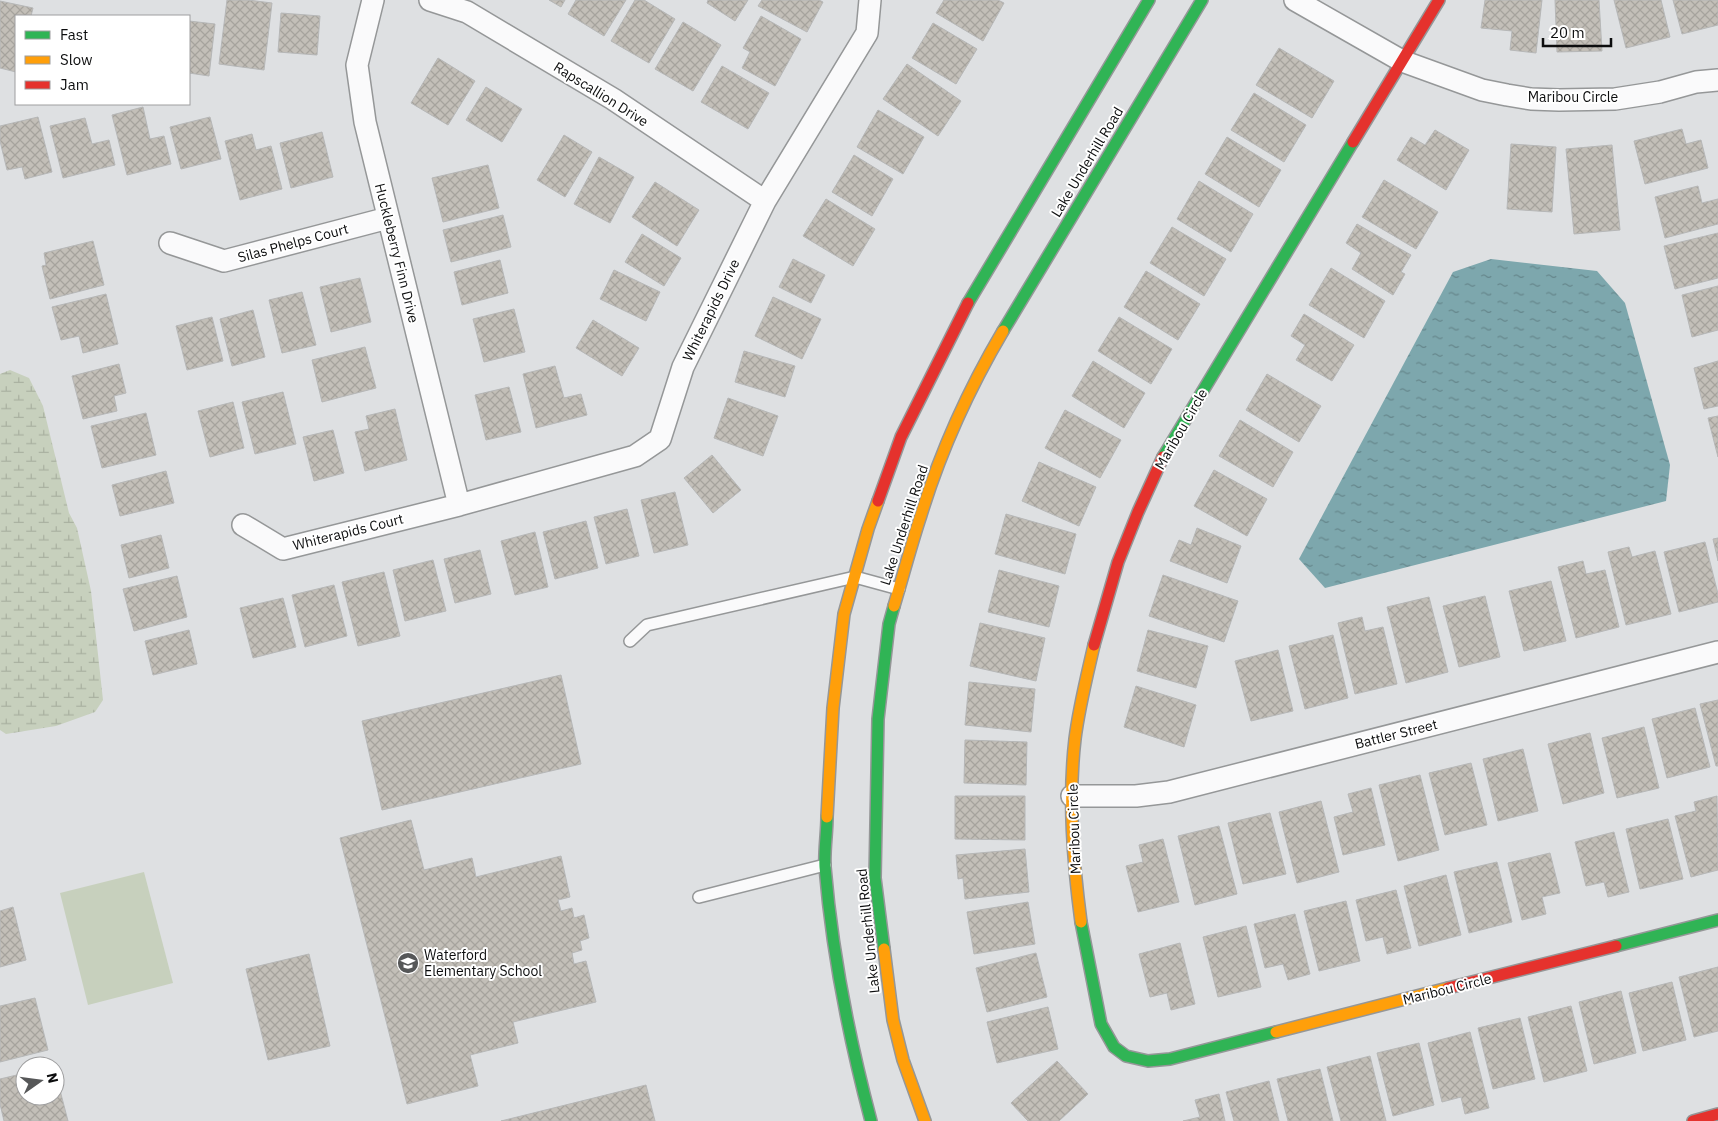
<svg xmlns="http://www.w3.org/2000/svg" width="1718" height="1121" viewBox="0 0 1718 1121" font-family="'IBM Plex Sans',sans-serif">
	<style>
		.wetland { fill: url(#wetland-marsh) }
		.garden { fill: #c7d0bd }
		.water { fill: url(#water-ripples) }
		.building { fill: url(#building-cross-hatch); stroke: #b6b7b7 }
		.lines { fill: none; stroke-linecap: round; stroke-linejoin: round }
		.lane-casing { stroke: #959798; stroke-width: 14 }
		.street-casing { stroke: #959798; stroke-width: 24 }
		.fast-casing { stroke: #959798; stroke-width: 14 }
		.slow-casing { stroke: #959798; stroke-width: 14 }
		.jam-casing { stroke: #959798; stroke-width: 14 }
		.lane { stroke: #fafafb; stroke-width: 11 }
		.street { stroke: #fafafb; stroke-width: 21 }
		.fast { stroke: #30b455; stroke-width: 11 }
		.slow { stroke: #ff9f0a; stroke-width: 11 }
		.jam { stroke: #e5322d; stroke-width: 11 }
		.labels { text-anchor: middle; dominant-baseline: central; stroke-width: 4; stroke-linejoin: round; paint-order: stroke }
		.street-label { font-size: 14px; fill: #0c0d0e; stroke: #fff }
		.poi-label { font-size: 14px; fill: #0c0d0e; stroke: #fff; text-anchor: start }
	</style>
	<defs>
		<pattern id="wetland-marsh" width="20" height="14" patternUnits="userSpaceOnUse" patternTransform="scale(1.25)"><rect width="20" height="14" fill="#c7d0bd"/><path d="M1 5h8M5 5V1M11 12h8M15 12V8" fill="none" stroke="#aab1a1"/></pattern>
		<pattern id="water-ripples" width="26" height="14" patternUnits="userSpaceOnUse" patternTransform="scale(1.25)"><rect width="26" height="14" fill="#7da7ad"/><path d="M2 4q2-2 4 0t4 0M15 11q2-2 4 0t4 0" fill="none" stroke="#65868b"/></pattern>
		<pattern id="building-cross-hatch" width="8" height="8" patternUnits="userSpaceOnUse" patternTransform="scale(1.25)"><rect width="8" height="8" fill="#c3bfb8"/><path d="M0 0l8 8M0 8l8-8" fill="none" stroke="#a6a39d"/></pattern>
	</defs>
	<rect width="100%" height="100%" fill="#dee0e2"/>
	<!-- wetland -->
	<path class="wetland" d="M10,370L29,378L43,406L69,513L77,528L91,591L103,700L95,712L56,726L6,734L0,730V374Z"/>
	<!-- garden -->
	<path class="garden" d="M144,872L173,983L88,1005L60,893Z"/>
	<!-- water -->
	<path class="water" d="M1491,259L1597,271L1625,303L1670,465L1666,501L1325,588L1299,559L1453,272Z"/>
	<!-- building -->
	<path class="building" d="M227,0H248L272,3L264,70L219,64Z
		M549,0H565L561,7Z
		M576,0H626L604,36L568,14Z
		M635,0H644L675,19L649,63L611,41Z
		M708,0H748L735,21L707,3Z
		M762,0H819L823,2L807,32L758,6Z
		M944,0H998L1004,3L983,41L936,13Z
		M1485,0H1542L1536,53L1510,50L1512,31L1481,28Z
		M1555,0H1599L1602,51L1557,52Z
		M1614,0H1661L1670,37L1626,48Z
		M1673,0H1718V25L1682,34Z
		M0,1L33,8L31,16H16V72L0,68Z
		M281,13L320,16L317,55L278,52Z
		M761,16L801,39L775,86L742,68L750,52L743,48Z
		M189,21L215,24L209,76L189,73Z
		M683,22L721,45L693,91L655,69Z
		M933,23L977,49L956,84L912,58Z
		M1279,48L1334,81L1312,118L1256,85Z
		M438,58L475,81L448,125L411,103Z
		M907,64L961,101L938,136L883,99Z
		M722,66L769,93L748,129L701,102Z
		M486,87L522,109L502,142L466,120Z
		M1254,93L1306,125L1284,162L1231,130Z
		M143,107L150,139L164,136L171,164L127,175L112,115Z
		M878,110L924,137L903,174L857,147Z
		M38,117L52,172L25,179L22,167L7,170L0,141V126Z
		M210,117L221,159L181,169L170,127Z
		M85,118L92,144L109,140L115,165L63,178L50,126Z
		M1682,129L1686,144L1701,140L1708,168L1645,184L1634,141Z
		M1435,130L1469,150L1446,190L1397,160L1411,137L1425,145Z
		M322,132L333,177L291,188L280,143Z
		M252,134L256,150L271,146L282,189L240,200L225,141Z
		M564,135L592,152L565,197L537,180Z
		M1227,137L1281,170L1259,207L1205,174Z
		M1511,144L1556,147L1552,212L1507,209Z
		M1612,145L1620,230L1574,234L1566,149Z
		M854,155L893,179L872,216L832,192Z
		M599,157L634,177L610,223L574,204Z
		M488,165L499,208L443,222L432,178Z
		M1384,180L1438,212L1416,249L1362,217Z
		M1199,181L1253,214L1231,252L1177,219Z
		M655,182L699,210L677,246L632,217Z
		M1698,186L1702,203L1718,199V224L1665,238L1655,197Z
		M826,199L875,229L853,266L803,236Z
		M503,215L511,247L451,262L443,230Z
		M1357,224L1411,255L1401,272L1405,274L1393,295L1352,269L1361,253L1346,243Z
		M1172,227L1226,259L1204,296L1150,263Z
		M1718,233V278L1675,289L1664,246Z
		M642,234L681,258L664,286L625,262Z
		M93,241L104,285L50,299L42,266L46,265L44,253Z
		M793,259L825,275L811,303L779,287Z
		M500,260L508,293L462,305L454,272Z
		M1331,268L1385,301L1364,338L1309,305Z
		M614,270L660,292L646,321L600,299Z
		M1146,271L1200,304L1178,340L1124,307Z
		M360,278L371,322L331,332L320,287Z
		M1718,286V330L1692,337L1682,295Z
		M302,292L316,345L282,353L269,300Z
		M106,294L118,344L83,353L79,336L61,340L52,307Z
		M773,297L821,319L802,359L755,336Z
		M514,309L525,352L484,362L473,319Z
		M253,310L265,357L232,366L220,319Z
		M1304,314L1354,345L1332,381L1296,360L1305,345L1291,336Z
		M212,317L223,361L187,370L176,326Z
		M1119,317L1172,349L1151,384L1098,351Z
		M593,320L639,348L622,376L576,348Z
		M365,347L376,388L322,402L312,360Z
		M744,351L795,366L785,397L735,382Z
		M1093,361L1145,393L1124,428L1072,396Z
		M1718,361V406L1704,409L1694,368Z
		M119,364L126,393L114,396L117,411L83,419L72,376Z
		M555,366L564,398L581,394L587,415L536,428L523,374Z
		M1267,374L1321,406L1299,442L1246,410Z
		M509,387L521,432L486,440L475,395Z
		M283,392L296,444L255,454L242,402Z
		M728,398L778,416L763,456L714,438Z
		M233,402L244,448L210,457L198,411Z
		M395,409L407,460L365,471L355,432L369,429L366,416Z
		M1065,410L1121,440L1100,478L1045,448Z
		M146,413L156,455L102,468L91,426Z
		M1718,416V457L1708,418Z
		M1240,420L1293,452L1273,487L1219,456Z
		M333,430L344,473L314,481L303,437Z
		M712,455L741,490L713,513L684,478Z
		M1039,462L1096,487L1079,526L1022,501Z
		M1214,470L1267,499L1247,536L1194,506Z
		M166,471L174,503L120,516L112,485Z
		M675,492L688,545L654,553L641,500Z
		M627,509L639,556L606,564L594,517Z
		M1006,514L1076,534L1065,574L995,554Z
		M586,521L598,568L555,579L543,532Z
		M1197,528L1241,546L1227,583L1170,561L1179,540L1191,545Z
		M535,532L548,587L515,595L501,541Z
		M161,535L169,568L129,578L121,545Z
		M1718,538V561L1713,539Z
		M1705,542L1718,594V602L1679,612L1664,552Z
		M1629,547L1632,557L1655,551L1671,614L1626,625L1608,552Z
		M480,550L491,594L455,603L444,559Z
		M433,560L446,611L405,621L393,570Z
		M1583,561L1586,574L1605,570L1619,627L1576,638L1558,567Z
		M999,570L1059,586L1049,627L988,612Z
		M384,572L400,636L358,646L342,582Z
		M1163,575L1238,601L1224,642L1149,616Z
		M177,576L187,617L134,631L123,589Z
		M1551,581L1566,641L1524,651L1509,591Z
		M334,585L347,636L305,647L292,595Z
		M1485,596L1500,657L1459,667L1443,606Z
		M1429,597L1448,672L1406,683L1387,607Z
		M283,598L296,647L253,658L240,608Z
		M1362,617L1365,631L1383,627L1397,684L1355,694L1338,623Z
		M980,623L1045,638L1036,681L970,666Z
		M189,630L197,664L153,675L145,641Z
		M1148,630L1208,646L1196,688L1137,671Z
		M1333,635L1348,698L1305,709L1289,646Z
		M1278,650L1293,711L1251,721L1235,661Z
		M561,675L581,764L382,810L362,721Z
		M969,682L1035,689L1031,732L965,725Z
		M1136,686L1196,705L1184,747L1124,727Z
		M1718,700V766H1716L1700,704Z
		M1695,708L1710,767L1667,778L1652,719Z
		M1644,727L1659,788L1617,798L1602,738Z
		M1590,733L1604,793L1563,804L1548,744Z
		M965,740L1027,742L1026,785L964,783Z
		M1523,749L1538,811L1498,821L1483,759Z
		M1471,763L1487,825L1445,835L1429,773Z
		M1420,775L1439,850L1398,861L1379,785Z
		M1371,788L1385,845L1343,855L1334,817L1353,812L1348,794Z
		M955,796H1025V840L955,839Z
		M1717,796L1718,870L1691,877L1675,816L1696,811L1694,802Z
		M1321,801L1339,872L1297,883L1279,812Z
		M1270,813L1286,874L1243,884L1228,823Z
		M1668,819L1683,879L1640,889L1626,829Z
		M411,820L424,870L472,858L476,877L561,856L570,897L558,900L561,911L572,908L574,918L584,915L589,938L580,941L582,950L572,953L574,964L586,961L596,1002L513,1022L518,1043L470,1055L478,1086L407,1104L340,838Z
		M1219,826L1237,894L1195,905L1178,836Z
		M1614,832L1629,892L1608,897L1604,882L1586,886L1575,842Z
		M1163,839L1179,902L1138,912L1126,866L1143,862L1139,845Z
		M1025,849L1029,892L965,899L963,878L958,879L956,855Z
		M1550,853L1560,893L1542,897L1546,914L1522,920L1508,863Z
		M1497,862L1512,922L1469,933L1454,872Z
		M1446,875L1461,935L1419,946L1404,886Z
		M1396,890L1411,948L1387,954L1383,937L1366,941L1356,900Z
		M1346,901L1360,961L1319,971L1304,911Z
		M1028,902L1035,944L974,954L967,912Z
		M13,907L26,960L0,967V911Z
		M1295,914L1310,974L1288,980L1283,964L1265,968L1254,924Z
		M1246,926L1261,987L1218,997L1203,937Z
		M1180,943L1195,1004L1171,1010L1167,993L1150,997L1139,954Z
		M1036,953L1047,997L987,1012L976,968Z
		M309,954L330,1046L268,1060L246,969Z
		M1718,967V1031L1694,1037L1679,977Z
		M1672,982L1686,1040L1643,1051L1629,993Z
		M1621,991L1636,1053L1594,1064L1579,1002Z
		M35,998L48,1050L0,1062V1006Z
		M1571,1006L1587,1071L1544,1082L1528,1017Z
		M1048,1007L1058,1049L997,1063L987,1022Z
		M1520,1018L1535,1079L1493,1089L1478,1028Z
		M1470,1032L1489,1108L1465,1114L1461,1097L1442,1102L1428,1043Z
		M1419,1043L1434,1105L1393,1116L1377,1053Z
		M1370,1056L1386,1121H1341L1327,1067Z
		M1057,1061L1088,1094L1059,1121H1028L1011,1103Z
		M1320,1069L1333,1121H1288L1277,1079Z
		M55,1071L68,1121H4L0,1104V1079L25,1073V1096H55Z
		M1269,1081L1279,1121H1234L1226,1092Z
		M646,1085L655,1121H501Z
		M1219,1094L1225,1121H1183L1200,1117L1195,1100Z"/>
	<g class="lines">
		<!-- lane casing -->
		<g class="lane-casing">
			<path id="lane" d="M630,641L647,625L855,577L899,589
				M699,897L825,865"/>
		</g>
		<!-- street casing -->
		<g class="street-casing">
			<path id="street" d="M373,0L357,65L365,122L459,505
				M430,0L467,12L613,99L765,201
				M1295,0L1402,61L1482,90L1507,95L1531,99L1559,100L1615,99L1660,92L1696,82L1718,80
				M170,243L224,261L388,218
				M243,525L283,549L459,505L635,456L660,439L683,367L765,201L867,33L870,0
				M1072,796H1136L1169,792L1718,652"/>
		</g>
		<!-- fast casing -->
		<g class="fast-casing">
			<path id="fast" d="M968,303L1149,0
				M1003,331L1202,0
				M1163,457L1353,142
				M827,817C827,833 824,851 825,867C832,952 849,1038 871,1121
				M1081,922L1101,1024L1114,1047L1126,1056L1148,1061L1170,1059L1276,1032
				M1616,946L1718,920
				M884,949L875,878L878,719L889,624L894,606"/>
		</g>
		<!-- slow casing -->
		<g class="slow-casing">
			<path id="slow" d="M894,606C903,576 911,545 921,515C940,453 970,387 1003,331
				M827,817L833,708L844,614L868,529L878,501
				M1081,922C1073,861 1068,799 1075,739C1079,707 1087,676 1094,645
				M884,949L893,1020L903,1060L925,1121
				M1276,1032L1448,988"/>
		</g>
		<!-- jam casing -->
		<g class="jam-casing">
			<path id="jam" d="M1353,142L1439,0
				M878,501L901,437L968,303
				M1094,645L1118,562L1138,512L1163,457
				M1448,988L1616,946
				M1693,1121L1718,1114"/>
		</g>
		<!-- lane -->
		<use href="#lane" class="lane"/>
		<!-- street -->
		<use href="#street" class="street"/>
		<!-- fast -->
		<use href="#fast" class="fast"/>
		<!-- slow -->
		<use href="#slow" class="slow"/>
		<!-- jam -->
		<use href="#jam" class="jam"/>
	</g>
	<!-- icons -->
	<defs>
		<g id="school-disc" transform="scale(1.125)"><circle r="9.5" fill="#565758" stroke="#fff"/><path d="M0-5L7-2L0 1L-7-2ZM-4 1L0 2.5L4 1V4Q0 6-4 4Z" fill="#fff"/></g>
	</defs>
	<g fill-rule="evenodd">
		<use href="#school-disc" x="408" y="963"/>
	</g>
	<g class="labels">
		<!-- street labels -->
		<g class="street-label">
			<text transform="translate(601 94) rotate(32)">Rapscallion Drive</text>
			<text x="1573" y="97">Maribou Circle</text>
			<text transform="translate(1087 162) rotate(-59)">Lake Underhill Road</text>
			<text transform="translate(293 243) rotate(-15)">Silas Phelps Court</text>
			<text transform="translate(397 253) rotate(76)">Huckleberry Finn Drive</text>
			<text transform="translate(711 310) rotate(-64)">Whiterapids Drive</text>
			<text transform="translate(1181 429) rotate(-60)">Maribou Circle</text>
			<text transform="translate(904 525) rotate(-72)">Lake Underhill Road</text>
			<text transform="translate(348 532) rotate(-14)">Whiterapids Court</text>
			<text transform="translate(1396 734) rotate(-14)">Battler Street</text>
			<text transform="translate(1074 829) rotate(-92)">Maribou Circle</text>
			<text transform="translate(868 931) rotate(-96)">Lake Underhill Road</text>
			<text transform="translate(1447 989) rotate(-14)">Maribou Circle</text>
		</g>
		<!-- poi labels -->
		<g class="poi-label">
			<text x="424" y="955">Waterford<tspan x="424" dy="16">Elementary School</tspan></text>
		</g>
	</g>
	<!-- legend -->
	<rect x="15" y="15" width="175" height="90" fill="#ffffff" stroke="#9e9e9f"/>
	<rect x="25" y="31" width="25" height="8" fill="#30b455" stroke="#9e9e9f"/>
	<text x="60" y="40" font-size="15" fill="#0c0d0e">Fast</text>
	<rect x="25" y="56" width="25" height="8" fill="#ff9f0a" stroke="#9e9e9f"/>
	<text x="60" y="65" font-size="15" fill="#0c0d0e">Slow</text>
	<rect x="25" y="81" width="25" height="8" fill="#e5322d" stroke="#9e9e9f"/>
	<text x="60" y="90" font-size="15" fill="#0c0d0e">Jam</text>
	<!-- north arrow -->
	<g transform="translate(40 1081) rotate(76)"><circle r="24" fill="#ffffff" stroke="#9e9e9f"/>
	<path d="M0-4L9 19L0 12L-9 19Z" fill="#565758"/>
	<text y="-8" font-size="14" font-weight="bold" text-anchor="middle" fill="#0c0d0e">N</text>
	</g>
	<!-- scale -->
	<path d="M1543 38v8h68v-8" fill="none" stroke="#0c0d0e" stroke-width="2.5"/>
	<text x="1550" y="38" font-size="15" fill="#0c0d0e" stroke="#ffffff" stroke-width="4" paint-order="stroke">20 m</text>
</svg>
